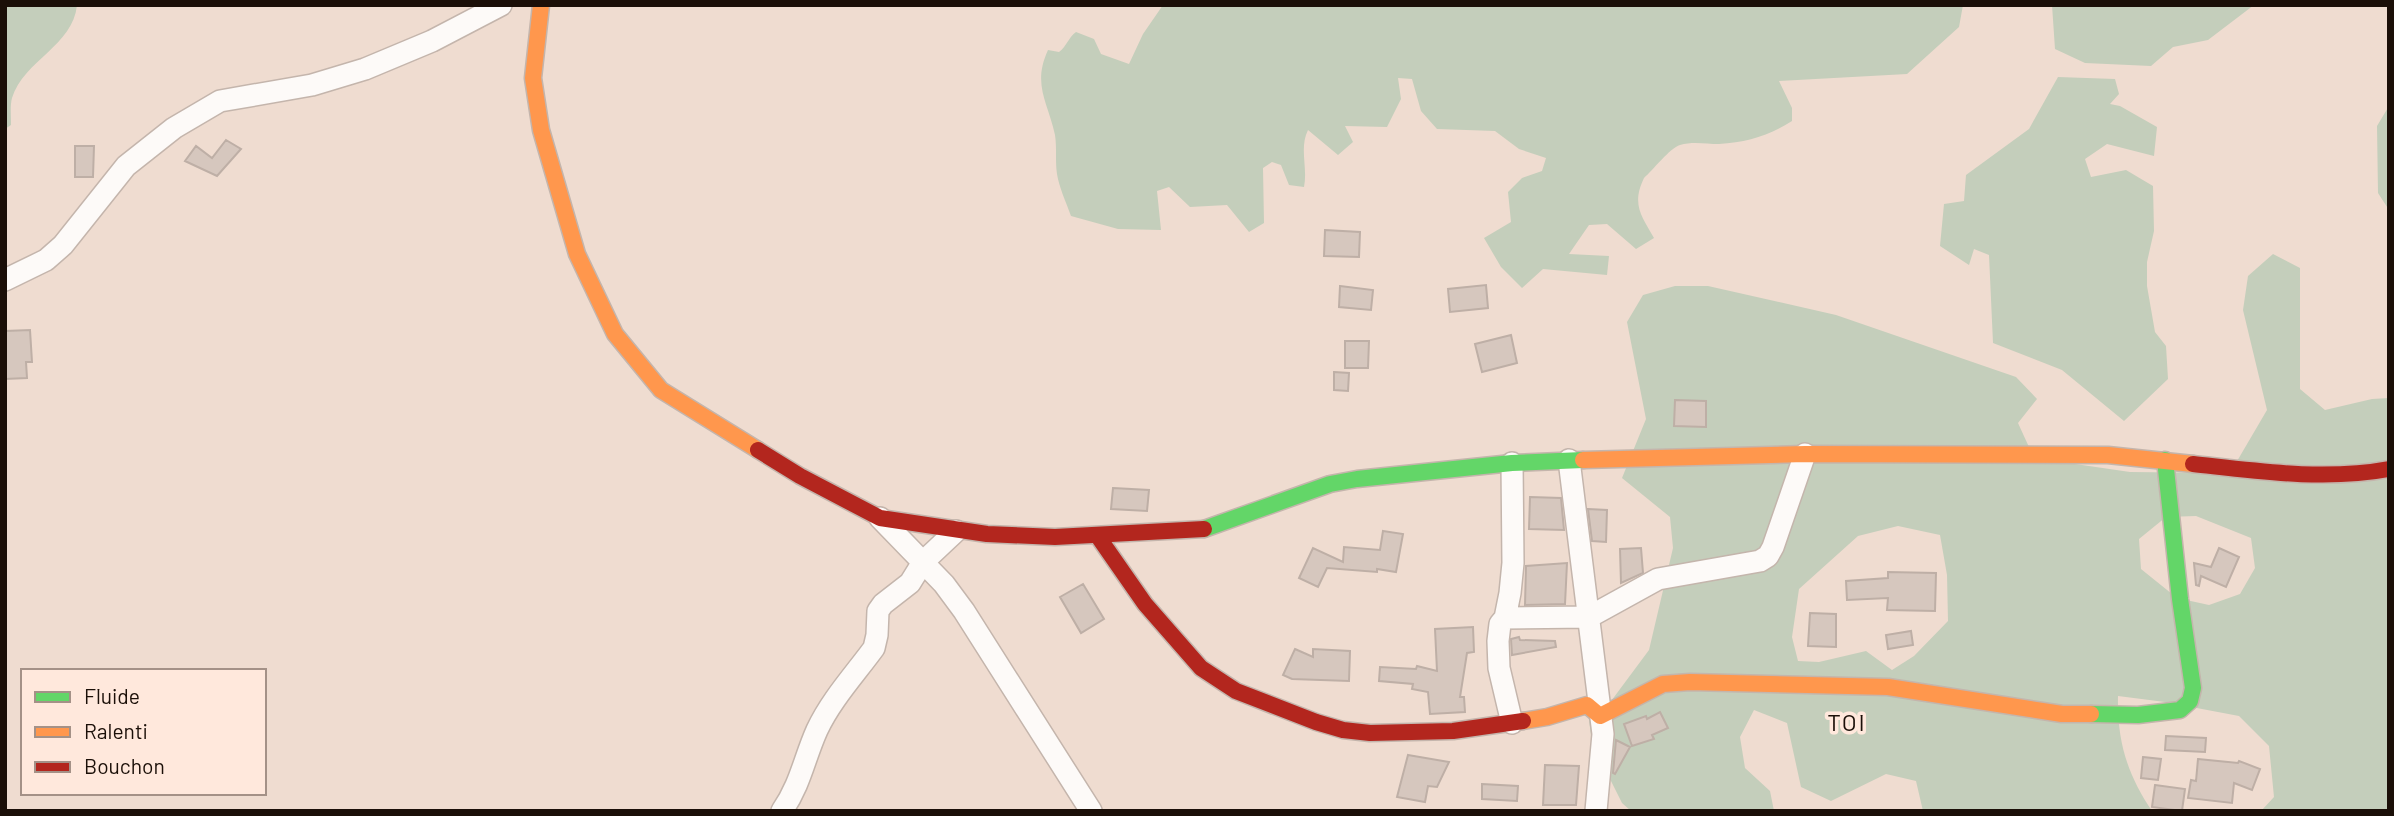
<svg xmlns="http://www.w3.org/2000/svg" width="2394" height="816" viewBox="0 0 2394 816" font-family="Barlow,sans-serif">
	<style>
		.green { fill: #c4cebb; fill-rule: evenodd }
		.building { fill: #d6c7be; stroke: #beafa6; stroke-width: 2 }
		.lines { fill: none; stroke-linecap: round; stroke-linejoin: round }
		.street-casing { stroke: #c4b5ac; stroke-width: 24 }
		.fast-casing { stroke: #c4b5ac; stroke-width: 19 }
		.slow-casing { stroke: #c4b5ac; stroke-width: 19 }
		.jam-casing { stroke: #c4b5ac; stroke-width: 19 }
		.street { stroke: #fdfaf8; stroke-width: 21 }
		.fast { stroke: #63d668; stroke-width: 16 }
		.slow { stroke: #ff974d; stroke-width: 16 }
		.jam { stroke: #b3261e; stroke-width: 16 }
		.labels { text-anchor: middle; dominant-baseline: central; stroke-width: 7; stroke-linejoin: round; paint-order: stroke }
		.quarter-label { font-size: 24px; letter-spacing: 2px; fill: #1b0f08; stroke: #ffe8dc }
	</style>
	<rect width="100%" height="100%" fill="#efdcd0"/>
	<!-- green -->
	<path class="green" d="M5,5H77C73,46 24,60 12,98C10,105 11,116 11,125L5,129Z
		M1163,5H1963L1959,27L1907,74L1779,81L1792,108V121C1768,136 1747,142 1719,144C1706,144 1693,141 1680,145C1670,148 1653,170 1644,178C1631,205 1642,216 1654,238L1636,249L1607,224L1589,225L1569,254L1609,256L1607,275L1543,269L1522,288L1501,267L1484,238L1511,222L1508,192L1522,178L1542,171L1546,158L1519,149L1495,131L1437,129L1421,111L1412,79L1398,78L1401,99L1387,127L1345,126L1353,142L1338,155L1308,130C1299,148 1308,168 1304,187L1289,185L1281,165L1272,162L1263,168L1264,223L1249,232L1227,205L1190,207L1169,187L1157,191L1161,230L1118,229L1071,216C1066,202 1059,187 1057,174C1055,161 1057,148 1055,135C1048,102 1032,85 1048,50L1059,52C1067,46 1068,38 1076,32L1094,39L1101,54L1129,64L1143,34Z
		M2052,5H2254L2208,40L2173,47L2151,66L2085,63L2055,49Z
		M2058,77L2115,79L2119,94L2110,104L2120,106L2157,127L2154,156L2107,144L2085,159L2091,177L2126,170L2153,186L2154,231L2147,262V286L2155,332L2166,346L2168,379L2124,421L2062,370L1993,343L1989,255L1974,249L1969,265L1940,246L1944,204L1964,201L1966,175L2029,129Z
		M2389,106V210L2378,193L2377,126Z
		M2273,254L2300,268V389L2325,410L2372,399L2389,398V811H2261L2274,797L2269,746L2239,716L2165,702L2118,696C2117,741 2127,774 2152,811H1923L1916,781L1886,774L1831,801L1801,787L1787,723L1754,710L1740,737L1745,768L1770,791L1774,811H1631L1622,803L1592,743L1587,705L1600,716L1649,650L1673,548L1670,517L1622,478L1646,419L1627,322L1643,295L1675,286H1708L1836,315L2016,377L2037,399L2018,423L2034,458L2130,472L2223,473L2233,468L2267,410L2243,310L2248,276ZM2196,516L2251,538L2255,568L2240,594L2209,605L2177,598L2141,569L2139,539L2166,517ZM1898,526L1940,535L1947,575L1948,621L1914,656L1892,670L1866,651L1819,662L1798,661L1792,637L1799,589L1858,536Z"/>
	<!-- building -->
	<path class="building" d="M226,140L241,149L217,176L185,161L196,146L212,158Z
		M75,146H94L93,177H75Z
		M1325,230L1360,232L1359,257L1324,256Z
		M1486,285L1488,308L1450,312L1448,289Z
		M1340,286L1373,290L1371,310L1339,307Z
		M30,330L32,362H26L27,378L5,379V331Z
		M1511,335L1517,363L1482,372L1475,344Z
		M1345,341H1369L1368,368H1345Z
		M1334,372L1349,373L1348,391L1334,390Z
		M1675,400L1706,401V427L1674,426Z
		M1113,488L1149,490L1147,511L1111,509Z
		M1530,497L1561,498L1564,530L1529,529Z
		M1588,509L1607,510L1606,542L1592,541Z
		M1383,531L1403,534L1396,572L1377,569V572L1327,568L1318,587L1299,578L1313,548L1343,562L1344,547L1380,550Z
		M1641,548L1643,573L1621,583L1620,549Z
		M2219,548L2239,557L2226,587L2201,576L2199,586L2196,585L2194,563L2211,567Z
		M1567,563L1565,604L1525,605L1526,566Z
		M1888,572L1936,573L1935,611L1887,610L1888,598L1847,600L1846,581L1888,578Z
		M1083,584L1104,619L1081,633L1060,597Z
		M1810,613L1836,614V647L1808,646Z
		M1473,627L1474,652L1467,653L1460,697H1464L1465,712L1430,714L1428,692L1412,689L1413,684L1379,681L1380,667L1416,669L1417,666L1437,671L1435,629Z
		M1911,631L1913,645L1888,649L1886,635Z
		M1519,637L1520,640L1555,641L1556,647L1512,655L1511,639Z
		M1295,649L1313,657V649L1350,651L1349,681L1292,679L1283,675Z
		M1660,712L1668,728L1652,735L1654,739L1632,746L1624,724L1646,716L1647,719Z
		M2166,736L2206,738L2205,752L2165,750Z
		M1616,740L1630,747L1615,774L1613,773Z
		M1408,755L1449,762L1437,787L1428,786L1425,802L1397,797Z
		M2143,757L2161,759L2158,780L2141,778Z
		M2198,759L2238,763L2239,761L2260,769L2252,790L2234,783L2232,803L2188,798L2191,780L2196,781Z
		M1545,765L1579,766L1576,805H1543Z
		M1482,784L1518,786L1517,801L1482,799Z
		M2155,785L2185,789L2182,811L2152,807Z"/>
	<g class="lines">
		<!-- street casing -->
		<g class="street-casing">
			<path id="street" d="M5,280L46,260L63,245L126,166L174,128L220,101L312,85L365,69L432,41L501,5
				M1569,460L1603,734L1596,811
				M880,518L944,584L964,611L1091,811
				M1505,618L1589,617L1658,579L1760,561L1768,556L1773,547L1805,454
				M1512,723L1499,668L1498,641L1500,624L1505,618L1510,593L1513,563L1512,463
				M782,811C801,783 804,759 817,730C831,700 855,674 874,648L877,635L878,611L883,604L910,583L923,562L956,531"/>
		</g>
		<!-- fast casing -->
		<g class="fast-casing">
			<path id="fast" d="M1204,529L1330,484L1357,479L1512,463L1583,460
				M2091,714L2138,715L2180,710L2190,701L2193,688L2180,599L2165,460"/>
		</g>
		<!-- slow casing -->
		<g class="slow-casing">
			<path id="slow" d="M541,5L533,78L541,130L577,254L615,334L661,390L758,450
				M1583,460L1805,454L2108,455L2193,464
				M1523,721L1547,717L1587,705L1600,716L1663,684L1690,682L1888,687L2062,714H2091"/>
		</g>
		<!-- jam casing -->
		<g class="jam-casing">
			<path id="jam" d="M758,450L800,476L880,518L987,534L1055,537L1204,529
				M2193,464C2257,471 2325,481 2389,469
				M1097,535L1145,604L1201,668L1236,691L1316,722L1343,730L1370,733L1453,731L1523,721"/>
		</g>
		<!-- street -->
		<use href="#street" class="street"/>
		<!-- fast -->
		<use href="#fast" class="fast"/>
		<!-- slow -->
		<use href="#slow" class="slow"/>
		<!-- jam -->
		<use href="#jam" class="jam"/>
	</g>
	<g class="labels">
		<!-- quarter labels -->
		<g class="quarter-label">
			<text x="1847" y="721">TOI</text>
		</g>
	</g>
	<!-- border -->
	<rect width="2394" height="816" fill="none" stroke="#1b0f08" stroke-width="14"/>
	<!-- legend -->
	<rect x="21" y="669" width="245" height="126" fill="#ffe8dc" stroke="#a49187" stroke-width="2"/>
	<rect x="35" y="692" width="35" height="10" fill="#63d668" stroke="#a49187" stroke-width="2"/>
	<text x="84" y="704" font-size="21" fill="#1b0f08">Fluide</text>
	<rect x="35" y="727" width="35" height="10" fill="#ff974d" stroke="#a49187" stroke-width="2"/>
	<text x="84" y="739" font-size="21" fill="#1b0f08">Ralenti</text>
	<rect x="35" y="762" width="35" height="10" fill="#b3261e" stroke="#a49187" stroke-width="2"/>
	<text x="84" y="774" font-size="21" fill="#1b0f08">Bouchon</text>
</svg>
